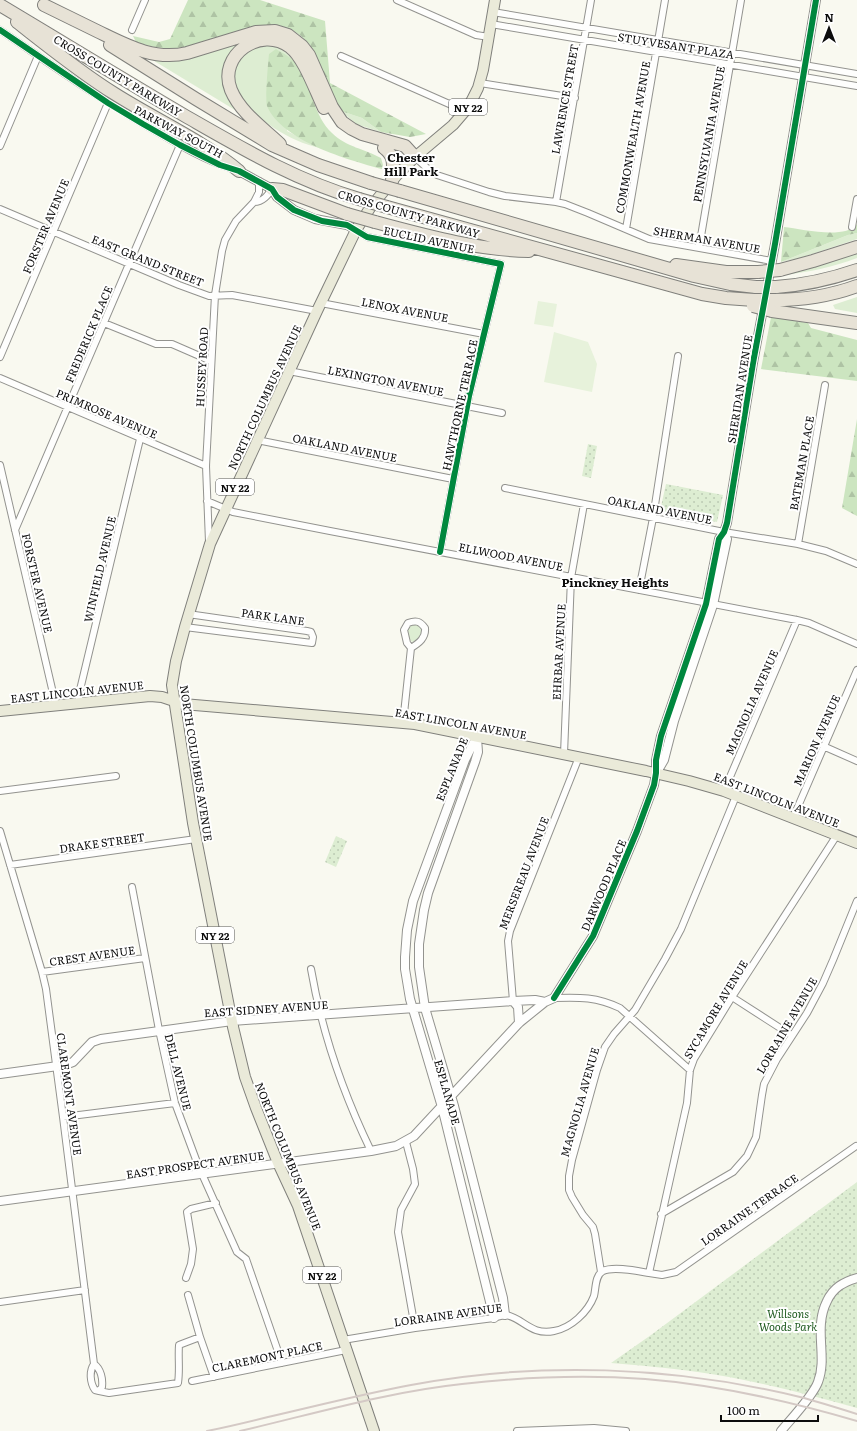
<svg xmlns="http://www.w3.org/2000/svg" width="857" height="1431" viewBox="0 0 857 1431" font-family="Literata,serif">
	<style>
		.grass { fill: #ddedd2 }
		.forest { fill: url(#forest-firs) }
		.park { fill: url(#park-dots) }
		.pitch { fill: #e7f2db }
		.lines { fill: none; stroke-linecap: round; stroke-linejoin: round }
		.minor-casing { stroke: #93938f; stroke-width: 8 }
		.tertiary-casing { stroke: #93938f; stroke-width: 10 }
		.primary-casing { stroke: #80807c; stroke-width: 12 }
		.motorway-casing { stroke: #80807c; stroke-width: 14 }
		.minor { stroke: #fefefd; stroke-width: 6 }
		.tertiary { stroke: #fefefd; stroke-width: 8 }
		.primary { stroke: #eaead9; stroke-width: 10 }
		.motorway { stroke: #e7e2d6; stroke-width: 12 }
		.rail { stroke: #d4c9c5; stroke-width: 2 }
		.motorway-bridge-casing { stroke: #80807c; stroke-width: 14; stroke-linecap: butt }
		.motorway-bridge { stroke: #e7e2d6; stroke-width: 12 }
		.cycleway-casing { stroke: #fff; stroke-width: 8 }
		.cycleway { stroke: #00873e; stroke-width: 6 }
		.labels { text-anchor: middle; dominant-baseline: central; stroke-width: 4; stroke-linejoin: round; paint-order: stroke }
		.shield { fill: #fff; stroke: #555; stroke-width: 1 }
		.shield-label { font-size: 10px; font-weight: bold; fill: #0c0c0c }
		.street-label { font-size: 11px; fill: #0c0c0c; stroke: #fff }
		.park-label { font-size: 11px; font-style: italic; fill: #225d23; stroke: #fff }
		.neighbourhood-label { font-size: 12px; font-weight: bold; fill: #0c0c0c; stroke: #fff }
	</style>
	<defs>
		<pattern id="forest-firs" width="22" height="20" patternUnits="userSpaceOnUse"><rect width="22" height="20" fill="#cce5c0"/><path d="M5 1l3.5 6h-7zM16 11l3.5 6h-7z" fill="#aec3a4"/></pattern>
		<pattern id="park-dots" width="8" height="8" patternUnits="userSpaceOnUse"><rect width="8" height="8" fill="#ddedd2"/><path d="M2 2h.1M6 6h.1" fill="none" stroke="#bccab3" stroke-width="1.8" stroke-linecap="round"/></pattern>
	</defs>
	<rect width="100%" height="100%" fill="#f9f9f0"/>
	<!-- grass -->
	<path class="grass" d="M246,38C230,50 218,66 224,87C227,95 231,103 235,110L146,56Z
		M268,44L285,49L299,66L287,131L322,149C314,146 304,144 296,140C272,129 233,104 235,74C236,53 251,49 268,44Z
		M341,111L362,118L381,132L356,124Z
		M857,233V239L800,258L781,262L848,235Z
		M857,251V258C833,267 810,272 784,275L795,270Z
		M857,297V313L835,309L833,305Z
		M412,624L418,625L421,627C424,635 419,640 412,642C407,637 405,628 412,624Z"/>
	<!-- forest -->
	<path class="forest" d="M188,0H260L325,21L330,83L426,134L410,137L381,132L362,118L341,111L337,108L310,45L301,36L291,29L278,25H258L185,48C168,51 153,47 136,42L133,36L159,42L170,39Z
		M276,49C284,54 295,59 300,68C312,89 314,116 332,133C346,147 365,149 381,158L383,165L382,169C348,160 282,141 267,106C265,100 268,63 269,54Z
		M857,224V233L848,235L781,262L784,227C802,229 845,240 857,224Z
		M771,317L808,323L811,328L857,340V381L761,369Z
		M857,419V516L842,508Z"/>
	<!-- park -->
	<path class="park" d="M588,444L597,446L591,478L582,476Z
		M666,484L723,495L717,522L660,511Z
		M336,836L347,841L336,867L325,862Z
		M857,1182V1408C815,1396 772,1385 729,1377C690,1370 650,1366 611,1363L651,1335Z"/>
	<!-- pitch -->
	<path class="pitch" d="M538,301L557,304L553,327L534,324Z
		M554,332L588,342L597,364L592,392L544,382Z"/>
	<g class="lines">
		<!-- minor casing -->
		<g class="minor-casing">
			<path id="minor" d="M397,0L476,35L489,37
				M493,12L857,74
				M491,24L857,86
				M0,30C52,65 104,102 159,133C181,146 205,160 230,168
				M132,30L145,0
				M341,56L465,111
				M480,83L575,98
				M0,146L38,56
				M415,157L428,169L437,175L489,192L505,196L556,202L565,204L588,213L649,239L772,261
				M254,202C263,202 268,195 272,189
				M556,202L591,0
				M0,209L179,285L209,296L232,295L317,311
				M852,227L857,199
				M626,229L665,0
				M356,230L367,237L501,264L469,396L440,552
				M699,248L741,0
				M321,303L484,334
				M104,323L156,344H172L211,361
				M0,357L108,103
				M289,371L502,413
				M0,378L206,466
				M257,440L453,479
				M0,465L56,706
				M505,488L724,532L798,544L826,551L857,564
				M207,501L233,512L330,531L797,620L809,623L857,644
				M15,530L180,145
				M209,542L206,466L215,295L222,251L225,240L236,221L254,202L259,192V181
				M798,544L825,385
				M639,590L653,518L678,356
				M185,627L312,643L313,637L311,632L307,631L188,614
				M79,703V694L140,439
				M403,723L411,648C419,643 426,638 425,628C420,621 416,620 408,623L404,630L407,643L411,648
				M823,746L857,761
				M564,754L571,578L584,504
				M0,791L116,776
				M724,791L797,620
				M793,818L857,670
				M0,831L42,972L46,989L63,1117L94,1364C89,1371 90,1383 95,1390L99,1391L102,1387C103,1379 101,1369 94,1364
				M10,865L196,839
				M132,887L159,1030L175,1103L198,1165L237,1252L246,1259L282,1363
				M311,969C322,1033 343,1093 371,1151
				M42,972L145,958
				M732,997L791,1035
				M554,998C580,997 597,997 620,1008L690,1070
				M513,1001L508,941L510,931L579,757
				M63,1117L175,1103
				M406,1142L413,1169L415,1184L401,1210L398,1232L415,1328
				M661,1214L733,1172L747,1156L756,1137L762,1095L764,1084L777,1059L807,1013L823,983L833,960L857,901
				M601,1272L595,1234L593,1227L583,1215L572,1197L569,1190V1176L572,1160L597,1070L605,1047L614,1034L635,1010L665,959L681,929L736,796
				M649,1273L662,1275L676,1272L856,1146
				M186,1278L191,1264L193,1249L187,1212L191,1209L216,1203
				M188,1295L200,1337L214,1377
				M0,1302L85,1290
				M343,1340L415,1328L494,1318C498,1317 502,1315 506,1315C523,1318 531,1336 554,1331C571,1328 588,1312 594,1296C596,1288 595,1275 603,1271C614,1266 637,1271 649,1273L687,1103L690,1070L694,1059L732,997L837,835
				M192,1381L346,1350
				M99,1391L109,1393L178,1383C180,1370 178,1358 179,1345L200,1337
				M517,1431L594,1428L626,1431"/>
		</g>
		<!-- tertiary casing -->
		<g class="tertiary-casing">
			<path id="tertiary" d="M239,171L272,189L277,197L294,210L315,219L347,225L356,230
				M477,736L465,760L413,901L407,930L405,957V969L410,999L442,1107L494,1318
				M477,738L478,752L475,762L428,893L424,910L419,944V967L425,1008L454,1106L503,1298L505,1315
				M657,772L664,760L674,721L713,605L727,539L724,532
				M513,1001L518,1007L519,1023
				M0,1074L65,1065L73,1062L92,1042L101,1039L232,1021L513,1001L535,1000L545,1002
				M0,1201L371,1151L396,1146L414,1136L519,1023L545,1002L554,998L593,936L637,831L654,785L656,773V760L661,736L706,604L719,539L724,532L727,523L753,363L775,244L816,0
				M781,1431C791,1419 813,1396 818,1382C828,1356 813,1329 827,1301C833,1288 843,1282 857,1278"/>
		</g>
		<!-- primary casing -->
		<g class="primary-casing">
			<path id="primary" d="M0,711L150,696L162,697L183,704L415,724L646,771L689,781L724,791L857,843
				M374,1431L298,1206L278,1163L256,1108L245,1077L233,1027L193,823L172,685L176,661L185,627L210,544L317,311L356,230L370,208L397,175L415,157L453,125L465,111L472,100L478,88L483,70L495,0"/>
		</g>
		<!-- motorway casing -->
		<g class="motorway-casing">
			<path id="motorway" d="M0,5C62,42 124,80 187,117C243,149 297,181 359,199
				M44,5C62,14 79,22 97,31C126,45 154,61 187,53L256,32L275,31L288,35L302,46L309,55L332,107L342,122L352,129L362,134L405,146L415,157
				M17,22C49,47 81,73 115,94C156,120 202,140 239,171
				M110,45L196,99L272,145L318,165L371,183
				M280,144C263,128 240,112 231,90C217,55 261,25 290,47C304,57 316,92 324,108
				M384,148C396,157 393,167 392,181
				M272,189L283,190L347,214
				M400,191L694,276L730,284L756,287
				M387,207L702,294L726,298L754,300
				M375,222C424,235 477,250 529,251
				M676,265L726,272H758
				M780,270L813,261L857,247
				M776,287C804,285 831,279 857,270
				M773,300C802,300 830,296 857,286
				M772,311L857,323"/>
		</g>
		<!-- minor -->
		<use href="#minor" class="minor"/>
		<!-- tertiary -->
		<use href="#tertiary" class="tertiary"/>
		<!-- primary -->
		<use href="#primary" class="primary"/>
		<!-- motorway -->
		<use href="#motorway" class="motorway"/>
		<!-- rail -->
		<path class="rail" d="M207,1431C227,1427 248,1422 268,1417C316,1406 363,1394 411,1385C539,1361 673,1366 800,1397C819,1402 838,1408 857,1414
			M240,1431C313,1414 387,1392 462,1384C541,1375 624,1373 704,1386C756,1394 806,1406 857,1421"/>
		<!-- motorway-bridge casing -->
		<g class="motorway-bridge-casing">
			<path id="motorway-bridge" d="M371,183L400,191
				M359,199L387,207
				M347,214L375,222
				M758,272L780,270
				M756,287H776
				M754,300H773
				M753,306L772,311"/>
		</g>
		<!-- motorway-bridge -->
		<use href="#motorway-bridge" class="motorway-bridge"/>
		<!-- cycleway casing -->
		<g class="cycleway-casing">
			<path id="cycleway" d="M0,30L108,103L143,124L180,145L220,165L239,171L272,189L277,197L294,210L322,221L347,225L367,237L501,264L469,396L440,552
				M554,998L593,936L637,831L654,785L656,773V760L661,736L706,604L719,539L724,532L727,523L753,363L775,244L816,0"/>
		</g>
		<!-- cycleway -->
		<use href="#cycleway" class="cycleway"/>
	</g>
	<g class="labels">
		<!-- shield labels -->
		<g class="shield">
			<rect x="449" y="99" width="38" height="16" rx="3"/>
			<rect x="216" y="479" width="38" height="16" rx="3"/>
			<rect x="196" y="927" width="38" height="16" rx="3"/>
			<rect x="303" y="1267" width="38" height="16" rx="3"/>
		</g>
		<g class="shield-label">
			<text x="468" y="107">NY 22</text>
			<text x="235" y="487">NY 22</text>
			<text x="215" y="935">NY 22</text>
			<text x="322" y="1275">NY 22</text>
		</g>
		<!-- street labels -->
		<g class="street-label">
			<text transform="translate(676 45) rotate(9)">STUYVESANT PLAZA</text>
			<text transform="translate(118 75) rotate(31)">CROSS COUNTY PARKWAY</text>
			<text transform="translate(564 99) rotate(-80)">LAWRENCE STREET</text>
			<text transform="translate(179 131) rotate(28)">PARKWAY SOUTH</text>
			<text transform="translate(708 134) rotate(-80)">PENNSYLVANIA AVENUE</text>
			<text transform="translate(632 137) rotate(-80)">COMMONWEALTH AVENUE</text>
			<text transform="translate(409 213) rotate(16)">CROSS COUNTY PARKWAY</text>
			<text transform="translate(45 226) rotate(-67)">FORSTER AVENUE</text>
			<text transform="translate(429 239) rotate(12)">EUCLID AVENUE</text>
			<text transform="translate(707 239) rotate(10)">SHERMAN AVENUE</text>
			<text transform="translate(148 260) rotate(22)">EAST GRAND STREET</text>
			<text transform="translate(405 309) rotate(11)">LENOX AVENUE</text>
			<text transform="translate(88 334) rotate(-67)">FREDERICK PLACE</text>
			<text transform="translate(201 367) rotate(-87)">HUSSEY ROAD</text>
			<text transform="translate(386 380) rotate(11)">LEXINGTON AVENUE</text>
			<text transform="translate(739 389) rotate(-81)">SHERIDAN AVENUE</text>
			<text transform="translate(264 397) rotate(-65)">NORTH COLUMBUS AVENUE</text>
			<text transform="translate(459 405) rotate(-78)">HAWTHORNE TERRACE</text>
			<text transform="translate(107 413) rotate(23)">PRIMROSE AVENUE</text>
			<text transform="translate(345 447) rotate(11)">OAKLAND AVENUE</text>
			<text transform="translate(801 463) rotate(-80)">BATEMAN PLACE</text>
			<text transform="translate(660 509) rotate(11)">OAKLAND AVENUE</text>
			<text transform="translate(511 556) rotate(11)">ELLWOOD AVENUE</text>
			<text transform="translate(99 569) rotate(-77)">WINFIELD AVENUE</text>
			<text transform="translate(38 583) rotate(77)">FORSTER AVENUE</text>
			<text transform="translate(273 616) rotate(8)">PARK LANE</text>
			<text transform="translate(558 652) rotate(-87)">EHRBAR AVENUE</text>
			<text transform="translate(77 691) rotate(-6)">EAST LINCOLN AVENUE</text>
			<text transform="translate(751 702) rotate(-66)">MAGNOLIA AVENUE</text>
			<text transform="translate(461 723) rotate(10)">EAST LINCOLN AVENUE</text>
			<text transform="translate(816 740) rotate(-66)">MARION AVENUE</text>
			<text transform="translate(197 763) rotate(81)">NORTH COLUMBUS AVENUE</text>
			<text transform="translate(451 769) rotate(-68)">ESPLANADE</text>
			<text transform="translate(777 799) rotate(21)">EAST LINCOLN AVENUE</text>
			<text transform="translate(102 842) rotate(-8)">DRAKE STREET</text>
			<text transform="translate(523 873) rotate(-69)">MERSEREAU AVENUE</text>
			<text transform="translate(603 885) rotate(-67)">DARWOOD PLACE</text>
			<text transform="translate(92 955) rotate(-8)">CREST AVENUE</text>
			<text transform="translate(266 1008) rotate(-4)">EAST SIDNEY AVENUE</text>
			<text transform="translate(715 1009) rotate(-59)">SYCAMORE AVENUE</text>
			<text transform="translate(786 1025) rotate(-60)">LORRAINE AVENUE</text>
			<text transform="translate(179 1072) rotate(76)">DELL AVENUE</text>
			<text transform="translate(448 1092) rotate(74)">ESPLANADE</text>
			<text transform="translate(70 1094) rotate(82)">CLAREMONT AVENUE</text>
			<text transform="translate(579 1102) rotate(-74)">MAGNOLIA AVENUE</text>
			<text transform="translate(289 1156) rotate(68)">NORTH COLUMBUS AVENUE</text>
			<text transform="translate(195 1164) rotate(-8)">EAST PROSPECT AVENUE</text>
			<text transform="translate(749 1209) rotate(-35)">LORRAINE TERRACE</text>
			<text transform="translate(448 1314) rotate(-8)">LORRAINE AVENUE</text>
			<text transform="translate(267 1356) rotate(-12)">CLAREMONT PLACE</text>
		</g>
		<!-- park labels -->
		<g class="park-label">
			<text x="788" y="1313">Willsons<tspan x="788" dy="13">Woods Park</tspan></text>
		</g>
		<!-- neighbourhood labels -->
		<g class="neighbourhood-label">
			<text x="411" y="157">Chester<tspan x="411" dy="14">Hill Park</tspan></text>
			<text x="615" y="582">Pinckney Heights</text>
		</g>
	</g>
	<!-- north arrow -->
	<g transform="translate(829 28)" stroke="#ffffff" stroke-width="3" paint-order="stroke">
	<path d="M0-3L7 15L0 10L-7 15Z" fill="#0c0c0c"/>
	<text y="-6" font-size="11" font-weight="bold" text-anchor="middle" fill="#0c0c0c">N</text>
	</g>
	<!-- scale -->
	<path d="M721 1415v6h97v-6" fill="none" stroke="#0c0c0c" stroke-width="2"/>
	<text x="727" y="1415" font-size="12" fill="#0c0c0c" stroke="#ffffff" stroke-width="3" paint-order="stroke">100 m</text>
</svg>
